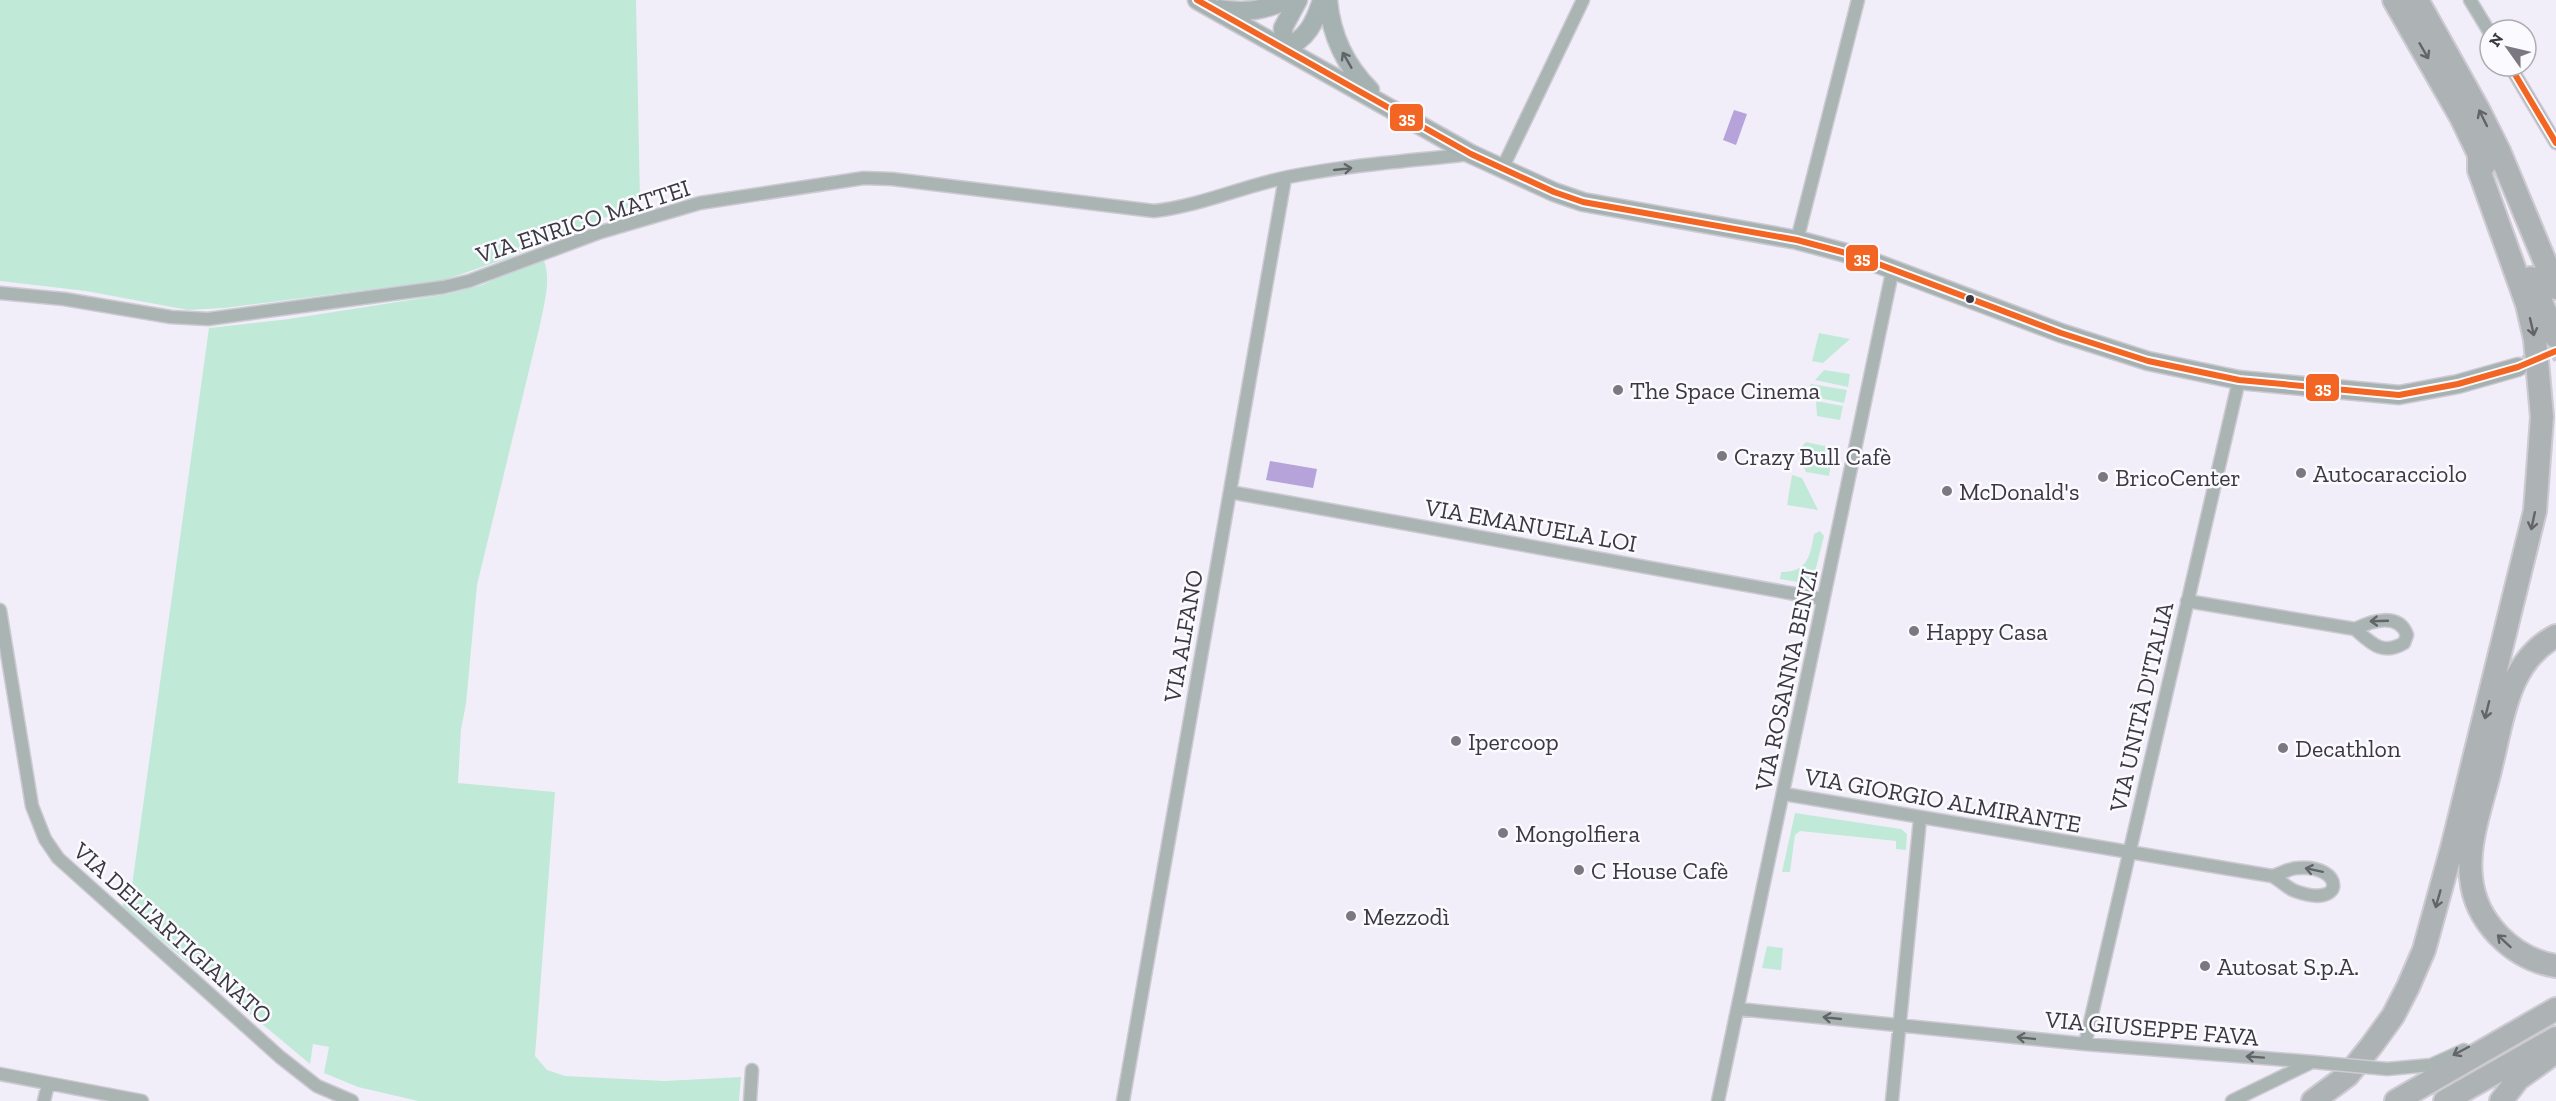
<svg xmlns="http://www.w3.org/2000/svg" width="2556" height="1101" viewBox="0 0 2556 1101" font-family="'Zilla Slab',serif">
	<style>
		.green { fill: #c0ead7 }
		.water { fill: #b5a3d9 }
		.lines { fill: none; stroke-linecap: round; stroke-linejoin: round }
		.secondary-tunnel { stroke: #cdcad4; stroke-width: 18; stroke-dasharray: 18 9; stroke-linecap: butt }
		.street-casing { stroke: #cdcad3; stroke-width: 15 }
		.secondary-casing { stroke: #cdcad3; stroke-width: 21 }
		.highway-casing { stroke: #cdcad3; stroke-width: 26 }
		.street { stroke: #aab5b3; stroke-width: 12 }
		.secondary { stroke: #a6b2b2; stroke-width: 18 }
		.highway { stroke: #adb3b5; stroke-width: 22 }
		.street-bridge-casing { stroke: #cdcad3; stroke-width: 15; stroke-linecap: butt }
		.street-bridge { stroke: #aab5b3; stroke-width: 12 }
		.bus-1-casing { stroke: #fbfaff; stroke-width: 10 }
		.bus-1 { stroke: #f26522; stroke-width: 6 }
		.oneway { stroke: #63636a }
		.oneway2 { stroke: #606369 }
		.oneway3 { stroke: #626469 }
		.bus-dot { fill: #3b3841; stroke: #fbfaff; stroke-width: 2 }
		.poi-dot { fill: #7b7881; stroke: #fbfaff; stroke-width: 2 }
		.labels { text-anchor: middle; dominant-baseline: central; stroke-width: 5; stroke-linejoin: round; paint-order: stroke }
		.street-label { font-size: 24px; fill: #3b3841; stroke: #fbfaff }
		.poi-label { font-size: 24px; fill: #3b3841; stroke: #fbfaff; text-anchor: start }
		.line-badge { stroke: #fbfaff; stroke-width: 2 }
		.badge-label { font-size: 16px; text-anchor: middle; font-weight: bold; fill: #fff }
	</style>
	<rect width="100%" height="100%" fill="#f1eef9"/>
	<!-- green -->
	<path class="green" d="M0,0H636L640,203L508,258L444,280L224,308L188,310L86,291L0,281Z
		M543,258C552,279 544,304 540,325L477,585L466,704L461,729L458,783L555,792L535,1056L547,1070L565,1076L665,1081L741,1077L739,1101H418L358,1087L324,1073L329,1047L313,1044L310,1064L122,907L124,901L130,900L209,328L289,319L448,294L482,285Z
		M1819,333L1850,339L1823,363L1812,361Z
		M1824,370L1850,374L1848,387L1815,380Z
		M1811,384L1847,390L1844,403L1814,397L1809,389Z
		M1816,401L1843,406L1840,420L1817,416Z
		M1806,442L1834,448L1832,459L1798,454L1799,449Z
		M1799,457L1831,463L1829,476L1806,472Z
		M1792,475L1802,478L1818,510L1787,505Z
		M1820,531L1824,536L1813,580L1804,583L1780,579L1781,572C1808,572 1810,556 1814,534Z
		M1795,813L1901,829L1907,834L1906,850L1896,849V841L1800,831L1795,835L1790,872H1782Z
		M1767,946L1783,948L1781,970L1762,968Z"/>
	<!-- water -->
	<path class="water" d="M1734,110L1747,114L1736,145L1723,140Z
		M1270,461L1317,469L1313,488L1266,480Z"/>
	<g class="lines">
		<!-- secondary-tunnel -->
		<path class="secondary-tunnel" d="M2525,364L2556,351"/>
		<!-- street casing -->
		<g class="street-casing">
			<path id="street" d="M2470,0L2490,33
				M2510,66L2556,143
				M1502,169L1583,0
				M1797,240L1858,0
				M0,293L64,299L171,317L208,319L444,287L469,281L601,232L700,203L864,178L892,179L1154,211C1200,206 1243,186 1288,177C1348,165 1410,161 1471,154
				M1230,492L1823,599
				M2187,601L2355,629C2371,643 2382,656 2404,643L2407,635C2399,612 2371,621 2355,629
				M0,610L32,806L45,839L58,858L280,1057L317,1086L352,1101
				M1784,794L2272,876C2280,880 2287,888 2295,891C2347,910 2344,864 2298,868C2289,868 2281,874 2272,876
				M1738,1009L2085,1044L2313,1062
				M2085,1044L2239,380
				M2387,1069L2431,1065L2464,1050
				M0,1074L142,1101
				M44,1101L48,1084
				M750,1101L752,1070
				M1123,1101L1285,178
				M1718,1101L1893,268
				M1892,1101L1920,819
				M2232,1101L2312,1062"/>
		</g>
		<!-- secondary casing -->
		<g class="secondary-casing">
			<path id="secondary" d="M1197,0L1471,154L1554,192L1583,202L1797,240L1857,256L2061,333L2148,361L2239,380L2399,395L2458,384L2518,367
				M1328,0C1331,35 1346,66 1370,90
				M1220,9C1243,13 1265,11 1285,0
				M1284,48C1307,40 1315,22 1322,0
				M1284,48L1283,28L1298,0"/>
		</g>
		<!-- highway casing -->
		<g class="highway-casing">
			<path id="highway" d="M2394,0L2461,117L2484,165
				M2417,0L2478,109L2499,151L2556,288
				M2531,278L2556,337
				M2556,636C2508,661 2503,718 2491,766C2483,801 2467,841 2471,877C2475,922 2513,959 2556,966
				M2313,1101L2348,1075L2372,1045L2393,1016L2408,987L2424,950L2452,848L2535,511L2542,417L2535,339L2527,304L2479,170V152
				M2396,1101L2556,1009
				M2445,1101L2556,1038
				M2501,1101L2518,1079L2550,1056"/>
		</g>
		<!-- street -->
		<use href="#street" class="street"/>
		<!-- secondary -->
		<use href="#secondary" class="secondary"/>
		<!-- highway -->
		<use href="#highway" class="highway"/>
		<!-- street-bridge casing -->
		<g class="street-bridge-casing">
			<path id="street-bridge" d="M2313,1062L2387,1069"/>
		</g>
		<!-- street-bridge -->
		<use href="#street-bridge" class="street-bridge"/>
		<!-- bus-1 casing -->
		<g class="bus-1-casing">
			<path id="bus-1" d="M1197,0L1471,154L1554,192L1583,202L1797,240L1857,256L2061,333L2148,361L2239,380L2399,395L2458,384L2518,367L2556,351
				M2510,66L2556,143"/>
		</g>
		<!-- bus-1 -->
		<use href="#bus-1" class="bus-1"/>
	</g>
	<!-- one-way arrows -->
	<defs><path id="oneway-shaft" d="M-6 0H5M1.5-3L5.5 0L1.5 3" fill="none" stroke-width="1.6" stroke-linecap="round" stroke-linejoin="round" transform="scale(1.5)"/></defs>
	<g class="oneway">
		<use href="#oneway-shaft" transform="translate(2424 51) rotate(60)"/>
		<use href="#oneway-shaft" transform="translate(2483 118) rotate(-116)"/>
		<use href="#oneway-shaft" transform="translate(2532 327) rotate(77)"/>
		<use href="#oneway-shaft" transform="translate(2533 521) rotate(102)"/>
		<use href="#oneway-shaft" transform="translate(2487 710) rotate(104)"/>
		<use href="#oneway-shaft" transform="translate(2438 899) rotate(106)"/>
		<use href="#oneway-shaft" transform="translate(2504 941) rotate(-137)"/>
	</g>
	<use class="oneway2" href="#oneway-shaft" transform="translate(1347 60) rotate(-120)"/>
	<g class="oneway3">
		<use href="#oneway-shaft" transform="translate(1343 169) rotate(-6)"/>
		<use href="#oneway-shaft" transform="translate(2379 621) rotate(178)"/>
		<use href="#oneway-shaft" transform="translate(2314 870) rotate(-168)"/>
		<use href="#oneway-shaft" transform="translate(1832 1018) rotate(-174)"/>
		<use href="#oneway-shaft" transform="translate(2026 1038) rotate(-174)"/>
		<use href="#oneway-shaft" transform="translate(2461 1051) rotate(152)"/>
		<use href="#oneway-shaft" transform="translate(2255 1057) rotate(-176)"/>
	</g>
	<!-- markers -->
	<circle class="bus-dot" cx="1970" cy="299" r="5"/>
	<g class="poi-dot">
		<circle cx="1618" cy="390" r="6"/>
		<circle cx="1722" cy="456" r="6"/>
		<circle cx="2301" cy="473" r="6"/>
		<circle cx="2103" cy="477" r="6"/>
		<circle cx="1947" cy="491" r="6"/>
		<circle cx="1914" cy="631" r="6"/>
		<circle cx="1456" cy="741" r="6"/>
		<circle cx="2283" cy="748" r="6"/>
		<circle cx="1503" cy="833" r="6"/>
		<circle cx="1579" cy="870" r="6"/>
		<circle cx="1351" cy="916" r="6"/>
		<circle cx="2205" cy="966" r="6"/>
	</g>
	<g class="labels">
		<!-- street labels -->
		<g class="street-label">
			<text transform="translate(583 221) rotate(-18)">VIA ENRICO MATTEI</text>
			<text transform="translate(1531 525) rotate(10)">VIA EMANUELA LOI</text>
			<text transform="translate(1183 636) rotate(-80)">VIA ALFANO</text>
			<text transform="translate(1786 680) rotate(-78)">VIA ROSANNA BENZI</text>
			<text transform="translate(2141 707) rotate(-77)">VIA UNITÀ D'ITALIA</text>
			<text transform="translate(1943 800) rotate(10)">VIA GIORGIO ALMIRANTE</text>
			<text transform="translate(173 933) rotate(42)">VIA DELL'ARTIGIANATO</text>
			<text transform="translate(2152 1028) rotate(5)">VIA GIUSEPPE FAVA</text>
		</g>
		<!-- poi labels -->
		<g class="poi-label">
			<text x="1630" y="390">The Space Cinema</text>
			<text x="1734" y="456">Crazy Bull Cafè</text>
			<text x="2313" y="473">Autocaracciolo</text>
			<text x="2115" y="477">BricoCenter</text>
			<text x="1959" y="491">McDonald's</text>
			<text x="1926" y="631">Happy Casa</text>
			<text x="1468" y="741">Ipercoop</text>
			<text x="2295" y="748">Decathlon</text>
			<text x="1515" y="833">Mongolfiera</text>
			<text x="1591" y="870">C House Cafè</text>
			<text x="1363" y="916">Mezzodì</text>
			<text x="2217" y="966">Autosat S.p.A.</text>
		</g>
	</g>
	<g class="line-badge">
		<rect x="1389" y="103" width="35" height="29" rx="6" fill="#f26522"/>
		<rect x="1845" y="244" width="34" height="28" rx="6" fill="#f26522"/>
		<rect x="2305" y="373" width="35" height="29" rx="6" fill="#f26522"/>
	</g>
	<g class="badge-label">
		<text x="1407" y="124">35</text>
		<text x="1862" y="264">35</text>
		<text x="2323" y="394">35</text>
	</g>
	<!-- north arrow -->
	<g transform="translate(2508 48) rotate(304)"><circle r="28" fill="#fbfaff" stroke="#aeacb3" stroke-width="1.5"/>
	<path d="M0-4.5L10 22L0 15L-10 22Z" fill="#7b7881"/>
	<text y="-9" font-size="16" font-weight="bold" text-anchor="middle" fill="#3b3841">N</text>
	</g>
</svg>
